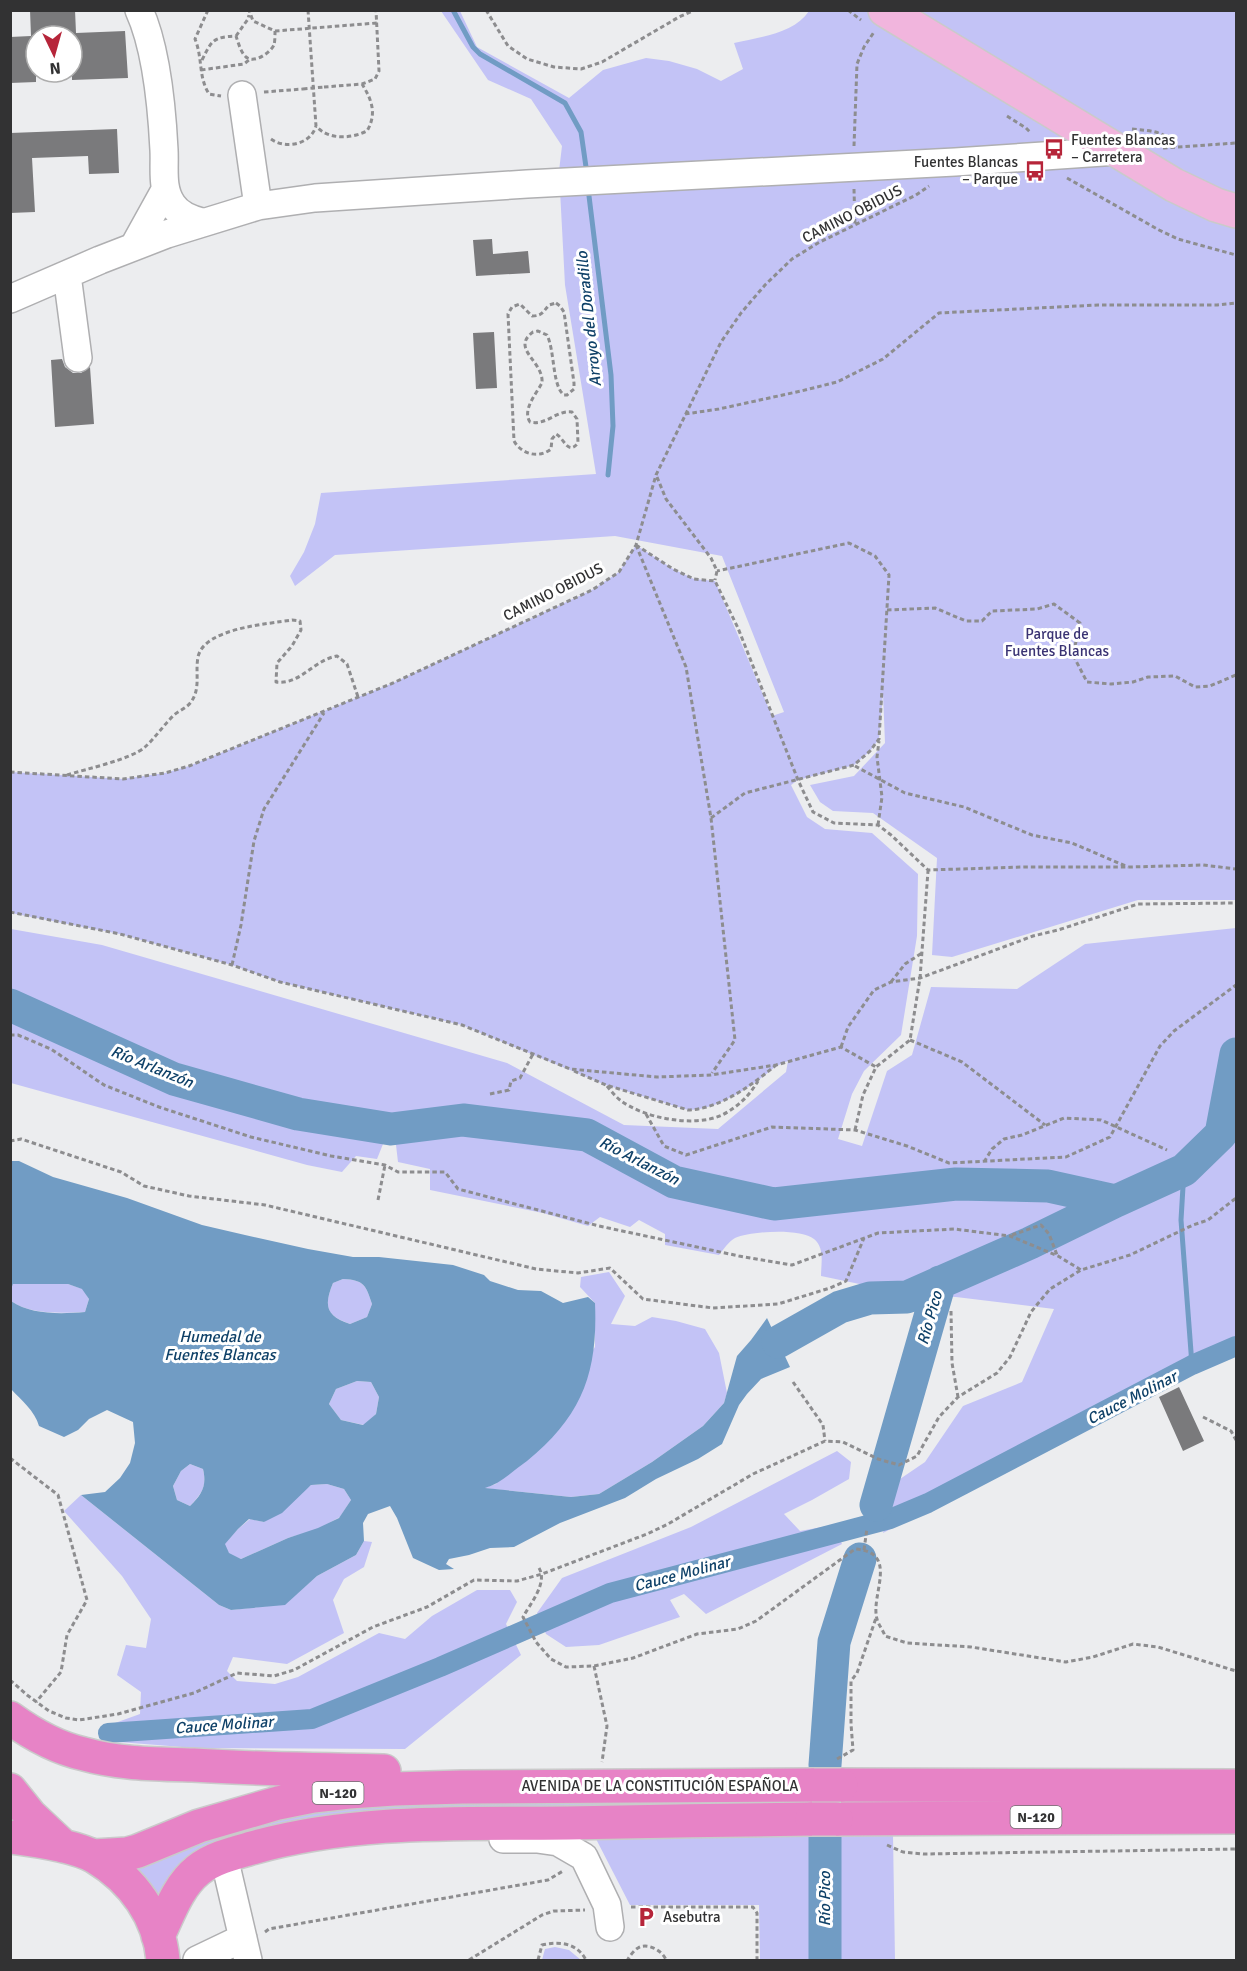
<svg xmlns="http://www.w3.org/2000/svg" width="1247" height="1971" viewBox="0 0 1247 1971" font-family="Signika,sans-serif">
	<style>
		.green { fill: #c3c3f6 }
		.water { fill: #719cc4; fill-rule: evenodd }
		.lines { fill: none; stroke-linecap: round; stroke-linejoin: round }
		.stream { stroke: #719cc4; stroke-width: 5 }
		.canal { stroke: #719cc4; stroke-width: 20 }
		.river { stroke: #719cc4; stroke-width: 33 }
		.building { fill: #7a7a7c }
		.minor-casing { stroke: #afafb1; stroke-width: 30 }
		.major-casing { stroke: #cacaca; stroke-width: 36 }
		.highway-casing { stroke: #cacaca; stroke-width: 36 }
		.path { stroke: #8d8d8f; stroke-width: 3; stroke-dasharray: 4.5 3; stroke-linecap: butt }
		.minor { stroke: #fff; stroke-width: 27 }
		.major { stroke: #f1b5dd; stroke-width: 33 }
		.highway { stroke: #e783c6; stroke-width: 33 }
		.highway-bridge-casing { stroke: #cacaca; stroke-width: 36; stroke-linecap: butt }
		.path-bridge { stroke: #8d8d8f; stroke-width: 3; stroke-dasharray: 4.5 3; stroke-linecap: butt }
		.highway-bridge { stroke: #e783c6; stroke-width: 33 }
		.labels { text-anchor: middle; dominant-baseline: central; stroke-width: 6; stroke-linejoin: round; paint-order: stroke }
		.shield { fill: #fff; stroke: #707070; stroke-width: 1.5 }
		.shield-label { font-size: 14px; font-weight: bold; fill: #323233 }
		.poi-label { font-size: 15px; fill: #323233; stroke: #fff; text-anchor: start }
		.street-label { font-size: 15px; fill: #323233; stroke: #fff }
		.park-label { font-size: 15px; fill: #3a3373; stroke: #fff }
		.water-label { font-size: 16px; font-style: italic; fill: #0f4168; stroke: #fff }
	</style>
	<rect width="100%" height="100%" fill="#ecedef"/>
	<!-- green -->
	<path class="green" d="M441,11H460L477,47L569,98L603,70L646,58L669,61L697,69L721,81L743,69L734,43C759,37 794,34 809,11H1236V900H1138L952,957L932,955L937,858L873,813L833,811L820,802L810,785L854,776L885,743L883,693L879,739L870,751L854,765L798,780L791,785L807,817L825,829L872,833L918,874L917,936L901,1035L864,1071L852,1094L838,1139L862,1146L887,1071L912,1055L931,987L1017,989L1085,944L1236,928V1356L1197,1370L883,1533L900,1479L925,1462L963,1406L1022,1382L1054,1309L956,1297L917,1296L821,1276C821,1264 825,1248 814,1239C801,1228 751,1231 735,1238C729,1241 723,1250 719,1255L665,1245V1234L639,1220L630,1227L600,1217L588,1226L543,1213L430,1190V1169L398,1162L396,1145L383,1144L377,1159L356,1156L342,1172L307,1165L11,1083V929L102,945L507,1063L624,1125L718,1129L786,1072L788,1061C773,1066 769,1073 757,1081C737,1095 712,1110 688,1110L606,1085L462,1025L280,982L232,965L120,934L11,913L10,772L123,779L165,773L189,766L393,683L592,590L619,572L636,545L673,569L694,579L715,581L772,716L784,712L722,556L615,536L335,555L295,586L290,576L304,552L315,524L321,493L596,474L565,285L559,171L562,146L531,99L488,80Z
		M609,1272L625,1296L611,1324L635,1326L652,1317L676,1321L705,1329L719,1353L727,1393L724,1403L703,1426L652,1462L599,1494L571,1497L483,1488L496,1484L595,1347V1303L580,1287L581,1277Z
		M343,1279C364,1280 366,1285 372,1304L367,1317L350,1324C326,1315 323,1307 333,1283Z
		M29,1283L68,1284L83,1289L89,1299L85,1312C61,1313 31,1315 11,1301L10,1289L13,1284Z
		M357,1381L371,1382L379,1397L376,1414L364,1425L341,1420L329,1404L336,1389Z
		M837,1451L851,1462L849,1479L812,1500L784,1514L800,1531L833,1525L842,1544L706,1614L684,1594L670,1600L680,1617L599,1645L566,1647L546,1634L537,1613L562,1578L691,1527Z
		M190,1464L203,1469C207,1487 202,1493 190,1506L177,1500L173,1486L181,1471Z
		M327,1484L344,1489L351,1500L340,1517L318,1529L288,1538L241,1559L229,1554L224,1544L238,1529L250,1519L264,1522L311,1485Z
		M81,1495L219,1605L231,1610L285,1604L317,1576L356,1555L364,1541L372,1542L364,1567L344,1579L333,1600L344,1633L287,1664L233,1657L227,1671L237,1681L275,1684L298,1677L379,1633L405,1639L432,1616L477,1590H510L517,1602L506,1624L521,1655L405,1749L195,1748L119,1742L115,1723L140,1714L141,1692L117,1675L126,1645L146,1648L151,1619L122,1576L64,1511Z
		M1236,1800L449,1810L167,1882L157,1895L136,1866L246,1824L331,1809L448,1802Z
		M893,1835L895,1960H760L759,1905H630L595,1837Z
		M555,1947L569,1950L581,1960H542L545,1949Z"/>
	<!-- water -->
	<path class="water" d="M11,1161H19L53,1177L127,1198L202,1225L245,1235L308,1249L353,1257H379L453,1265L484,1275L490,1281L518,1290L541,1291L563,1303L588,1297L595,1303C598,1373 582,1416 527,1461C517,1468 507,1477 497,1483C493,1485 488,1487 485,1488L571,1497L599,1494L652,1462L703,1426L724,1403L737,1356L751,1340L767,1318L790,1367L761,1379L747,1394L739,1405L722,1444L698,1459L656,1479L625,1498L560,1523L514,1547L490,1548L469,1555L449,1559L446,1564L454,1569L439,1570L413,1558L397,1518L390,1506L368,1514L363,1523L364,1541L356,1555L317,1576L285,1605L231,1610L219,1605L81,1495L105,1492L120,1478L130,1463L135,1443L133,1422L107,1410L89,1419L78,1430L64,1437L39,1426C35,1411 21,1400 11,1389V1299V1301C31,1315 61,1314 85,1312L89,1299L82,1289L68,1284H13L11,1289ZM343,1279C364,1280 366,1285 372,1304L367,1317L350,1324C327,1316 323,1307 333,1283ZM357,1381L371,1382L379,1397L376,1414L363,1425L341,1420L329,1404L336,1389ZM190,1464L203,1469C207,1486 202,1494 190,1506L177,1500L173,1486L181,1471ZM327,1484L344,1489L351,1500L339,1518L318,1528L288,1538L241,1559L229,1553L225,1544L238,1529L249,1519L264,1522L282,1513L311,1485Z"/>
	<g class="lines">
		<!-- stream -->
		<path class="stream" d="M453,10L473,47L480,54L565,103L581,132L586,167
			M589,196L611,375L613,426L608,475
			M1221,1134H1236
			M1184,1170L1181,1220L1192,1365"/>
		<!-- canal -->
		<path class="canal" d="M108,1733L312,1719L440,1667L610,1593L890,1519L928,1503L1192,1365L1236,1346"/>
		<!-- river -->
		<path class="river" d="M10,1005L174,1079L298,1114L391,1129L463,1120L587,1135L674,1182L774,1204L956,1184L1048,1186L1116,1201L1184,1170L1221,1134L1236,1054
			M778,1342L840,1307L870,1298L907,1297L1030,1243L1116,1201
			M876,1505L940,1282
			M825,1765L834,1642L860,1559
			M825,1837V1960"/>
	</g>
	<!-- building -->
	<path class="building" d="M30,10H75L76,33L125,31L128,78L72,80V36H36V82L10,83V37L31,36Z
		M117,129L119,173L89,174L88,156L32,158L35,212L10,213V133Z
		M492,239L493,254L528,251L530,273L476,276L473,240Z
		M494,332L497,388L476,389L473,333Z
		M62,359L65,367L73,373H81L90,367L94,424L55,427L51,360Z
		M1179,1387L1204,1441L1183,1451L1159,1397Z"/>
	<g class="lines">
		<!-- minor casing -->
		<g class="minor-casing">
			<path id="minor" d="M139,10C156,47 162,110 164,150C165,168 161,188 172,204C179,215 190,219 202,222
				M242,95L258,206
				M134,246L165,190
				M67,275L78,358
				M10,299L100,260L167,234L258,206L315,198L527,184L955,162L1118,151
				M503,1839H537L558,1842L584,1857L607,1905L610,1927
				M224,1857L248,1960
				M197,1960L243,1938"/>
		</g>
		<!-- major casing -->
		<g class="major-casing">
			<path id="major" d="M885,10L1174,185L1216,205L1236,211"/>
		</g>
		<!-- highway casing -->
		<g class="highway-casing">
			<path id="highway" d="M10,1718C32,1734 57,1748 84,1754C119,1764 156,1764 193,1765C257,1769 321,1770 384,1771
				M841,1785L1236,1786
				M10,1790L30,1815L63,1846
				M836,1819L1236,1817
				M10,1837C34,1840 75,1846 95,1857C133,1880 159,1916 163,1960
				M94,1856L127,1854L138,1851L199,1826L278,1803L313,1796L349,1792L394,1789L462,1787L814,1785
				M158,1936C169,1913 178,1886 198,1870C213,1858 234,1853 252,1848C353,1819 463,1824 568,1823C649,1821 731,1820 812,1819"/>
		</g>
		<!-- path -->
		<path class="path" d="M208,10L195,39C203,59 198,76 209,94L221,96
			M308,10L316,126C328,140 351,139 367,131C377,114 372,100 362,84
			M486,10L508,46L527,59L554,67L581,69L602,62L679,17L695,10
			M848,10L861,20
			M275,31L377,23
			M236,36L248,19L249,15
			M202,60C212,40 213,37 236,36C238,42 241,53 246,57C254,64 270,53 274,45C275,41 275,35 275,31L253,21L249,10
			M201,70L244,64L249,60
			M324,87L362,84L375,79L379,71L376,10
			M264,92L303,89
			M1007,116L1026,128L1031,133
			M1132,129C1151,131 1164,130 1176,147
			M271,139C286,150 311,144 316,126
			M854,146L857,64L864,47L874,32
			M1163,148L1236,143
			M1067,178L1159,230L1178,239L1236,255
			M854,189L855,226
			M556,303L560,306L564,312L574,383V389L567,395H564C552,386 555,351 547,335L538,331L533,332C510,349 544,361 542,383C536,394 522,410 530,422C546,426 556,410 572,412L577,419L578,443C568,456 564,438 556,434L552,439L551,449C539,459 521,454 514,441L508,314L512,307L520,304L532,316C542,316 543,312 549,305Z
			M685,414L719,409L801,391L837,382L883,359L939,313L1098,305H1217L1236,303
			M657,477L666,499L711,558L717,571L715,580
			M636,545L673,569L694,579L715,581L738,628L798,780L813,812L834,823L878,825L891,835L928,870L1024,867H1130L1203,865L1236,869
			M636,545L686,667L711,818L735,1040L712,1073
			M887,610L935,608L966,621H982L992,611L1037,609L1054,604L1080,623L1073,655L1087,682L1111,684L1133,682L1148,677L1175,676L1195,687L1210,686L1236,675
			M855,766L905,793L964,807L1032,835L1072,843L1128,867
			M10,772L123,779L165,773L189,766L393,683L592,590L619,572L636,545L656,475L721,342L741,313L765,285L792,259L818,243L916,195L929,186
			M67,775C86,769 132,759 145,747C155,738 163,726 173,716C178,711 187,708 191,702C201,688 195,673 198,657C204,628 268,624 292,620L300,621L301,630L292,646L277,663L276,682C301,685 313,660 337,656L347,664L358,697
			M711,818L745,793L854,765L870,751L879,739L889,575L875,556L849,543L717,571
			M878,825L882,797L877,757L879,741
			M10,912L120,934L232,965L280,982L462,1025L570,1069L657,1077L711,1075L776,1065L841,1047L876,1067
			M232,965L241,925L254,841L264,809L324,713
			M891,982L905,964L922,953
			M10,1035H18L51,1049L104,1085L159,1107L251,1137L331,1156L385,1165L398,1172H445L458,1189L599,1226L739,1256L792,1265L878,1233L954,1229L1010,1236L1058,1256L1081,1270
			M910,1040L962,1062L1045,1125
			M841,1047L848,1027L874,990L891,982L920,978L1033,936L1058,930L1138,904L1236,903
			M574,1071L606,1085L688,1110C720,1109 752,1085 776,1065
			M607,1086C611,1091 615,1096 620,1100C643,1118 694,1128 722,1115C738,1107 749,1096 758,1081
			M490,1094L509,1090L511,1081L520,1078L533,1054
			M646,1114L664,1146L686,1155L772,1127L855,1130L907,1146L949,1163L1066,1157L1110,1137L1160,1046L1174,1031L1236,985
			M855,1130L863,1095L876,1067L910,1040L920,978L928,871
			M10,1141L21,1139L121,1172L144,1186L189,1196L265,1205L536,1269L578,1273L610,1268L643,1299L713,1308L778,1304L830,1288L846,1281L864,1238
			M984,1162L992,1149L1004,1139L1022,1135L1064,1118L1101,1120L1167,1150
			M378,1200L385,1165
			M1012,1235L1041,1225L1049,1234L1057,1255
			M951,1311L952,1363L958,1397
			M793,1382L823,1425L825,1441
			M1203,1417L1231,1431L1236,1440
			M10,1458L58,1495L87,1600L67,1635L61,1672L36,1702
			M864,1550L867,1528
			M539,1568C548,1583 530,1604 523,1617L536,1642L551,1659L566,1667L594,1666L633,1658L697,1634L738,1629L756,1621L855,1549C900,1552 870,1595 877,1619C878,1624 883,1630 885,1636L907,1643L971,1647L1066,1662L1093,1657L1133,1644L1158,1647L1236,1671
			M594,1666L607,1726L602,1762
			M10,1680L27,1695L49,1711L66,1718L79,1720L118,1714L194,1693L237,1673L274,1676L294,1670L373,1627L427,1607L474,1580L517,1581L542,1574L647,1534L668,1524L753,1474L825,1441L843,1442L878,1459L899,1465L917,1456L939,1417L958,1397L997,1373L1010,1357L1031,1312L1050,1289L1081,1270L1130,1255L1193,1225L1208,1220L1236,1198
			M837,1759L853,1750L851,1724V1681L857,1673L876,1618
			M887,1845L903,1852L923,1854L1236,1849
			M631,1907H753L757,1913V1960
			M265,1932L269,1929L548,1880L563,1871
			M469,1960L542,1915L554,1911L585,1910
			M538,1960L542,1945C560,1941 577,1943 586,1960
			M630,1960L628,1959C630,1956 634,1950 638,1948C647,1942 663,1951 666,1960"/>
		<!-- minor -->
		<use href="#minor" class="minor"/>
		<!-- major -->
		<use href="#major" class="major"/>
		<!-- highway -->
		<use href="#highway" class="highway"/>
		<!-- highway-bridge casing -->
		<g class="highway-bridge-casing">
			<path id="highway-bridge" d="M814,1785H841
				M812,1819H836"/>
		</g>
		<!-- path-bridge -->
		<path class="path-bridge" d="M303,89L324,87"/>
		<!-- highway-bridge -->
		<use href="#highway-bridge" class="highway-bridge"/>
	</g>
	<!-- icons -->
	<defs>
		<g id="bus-bare" transform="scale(1.62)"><path d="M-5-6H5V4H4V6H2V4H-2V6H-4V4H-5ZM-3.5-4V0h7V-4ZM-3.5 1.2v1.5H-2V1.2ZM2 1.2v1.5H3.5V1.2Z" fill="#b6253a" stroke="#fff" stroke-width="2.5" paint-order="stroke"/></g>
		<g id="parking-bare" transform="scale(1.62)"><path d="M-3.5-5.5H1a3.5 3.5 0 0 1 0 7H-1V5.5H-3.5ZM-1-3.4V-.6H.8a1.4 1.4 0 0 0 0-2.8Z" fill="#b6253a" stroke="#fff" stroke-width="2.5" paint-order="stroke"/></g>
	</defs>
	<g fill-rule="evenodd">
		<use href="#bus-bare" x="1054" y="149"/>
		<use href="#bus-bare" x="1035" y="171"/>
		<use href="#parking-bare" x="646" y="1917"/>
	</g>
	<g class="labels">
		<!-- shield labels -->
		<g class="shield">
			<rect x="312.5" y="1782" width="51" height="22" rx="4.5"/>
			<rect x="1010.5" y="1806" width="51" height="22" rx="4.5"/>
		</g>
		<g class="shield-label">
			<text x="338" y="1793">N-120</text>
			<text x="1036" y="1817">N-120</text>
		</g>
		<!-- poi labels -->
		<g class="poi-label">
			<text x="1071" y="140">Fuentes Blancas<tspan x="1071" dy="17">– Carretera</tspan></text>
			<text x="1018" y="162" text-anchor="end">Fuentes Blancas<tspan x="1018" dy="17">– Parque</tspan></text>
			<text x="663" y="1917">Asebutra</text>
		</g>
		<!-- street labels -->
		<g class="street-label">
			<text transform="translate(852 214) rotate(-27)">CAMINO OBIDUS</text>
			<text transform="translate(553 592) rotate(-27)">CAMINO OBIDUS</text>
			<text x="660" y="1786">AVENIDA DE LA CONSTITUCIÓN ESPAÑOLA</text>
		</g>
		<!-- park labels -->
		<g class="park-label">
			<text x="1057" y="634">Parque de<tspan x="1057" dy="17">Fuentes Blancas</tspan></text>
		</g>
		<!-- water labels -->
		<g class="water-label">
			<text transform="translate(589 319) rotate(-96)">Arroyo del Doradillo</text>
			<text transform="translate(152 1067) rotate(22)">Río Arlanzón</text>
			<text transform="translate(639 1161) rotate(27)">Río Arlanzón</text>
			<text transform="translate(930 1318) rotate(-74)">Río Pico</text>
			<text x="220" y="1337">Humedal de<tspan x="220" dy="18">Fuentes Blancas</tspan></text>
			<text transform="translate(1132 1398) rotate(-27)">Cauce Molinar</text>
			<text transform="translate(682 1574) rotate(-15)">Cauce Molinar</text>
			<text transform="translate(224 1725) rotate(-4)">Cauce Molinar</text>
			<text transform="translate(825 1899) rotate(-90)">Río Pico</text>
		</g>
	</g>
	<!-- border -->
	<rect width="1247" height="1971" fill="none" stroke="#323233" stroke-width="24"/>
	<!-- north arrow -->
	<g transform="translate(54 54) rotate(175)"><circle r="28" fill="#ffffff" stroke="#adadad" stroke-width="1.5"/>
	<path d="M0-4.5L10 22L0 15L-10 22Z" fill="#b6253a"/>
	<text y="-9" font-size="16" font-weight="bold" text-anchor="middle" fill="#323233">N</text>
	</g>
</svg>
